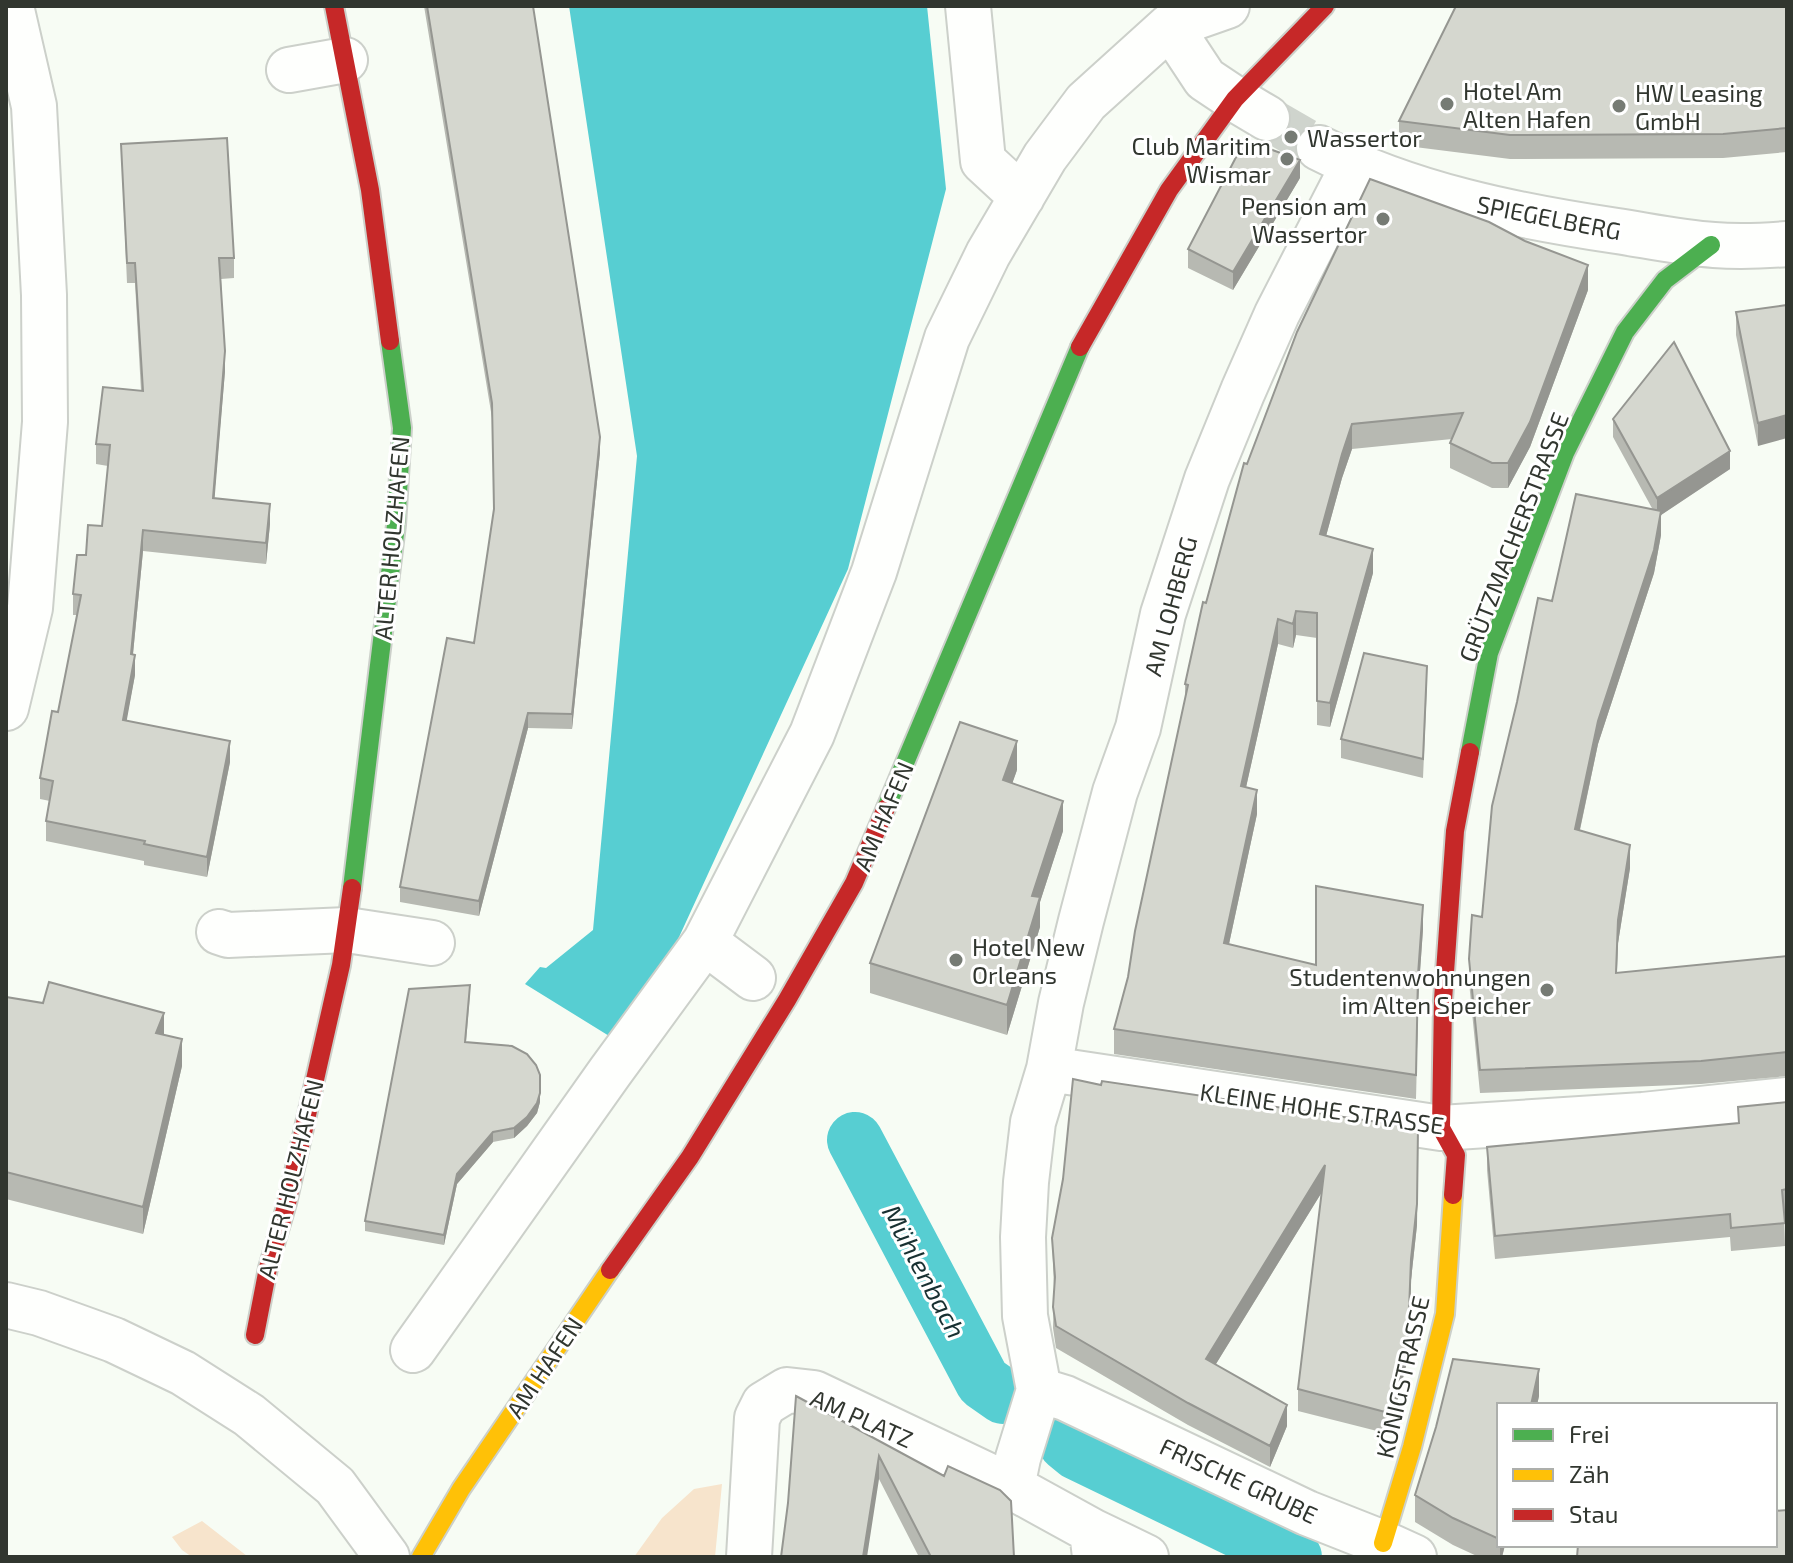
<svg xmlns="http://www.w3.org/2000/svg" width="1793" height="1563" viewBox="0 0 1793 1563" font-family="'Exo 2',sans-serif">
	<style>
		.green { fill: #f7e4cc }
		.water { fill: #57ced2 }
		.lines { fill: none; stroke-linecap: round; stroke-linejoin: round }
		.canal { stroke: #57ced2; stroke-width: 56 }
		.street-tunnel { stroke: #cfd4cd; stroke-width: 44; stroke-dasharray: 44 22; stroke-linecap: butt }
		.street-casing { stroke: #ccd0ca; stroke-width: 48 }
		.fast-casing { stroke: #ccd0ca; stroke-width: 22 }
		.slow-casing { stroke: #ccd0ca; stroke-width: 22 }
		.jam-casing { stroke: #ccd0ca; stroke-width: 22 }
		.street { stroke: #fefffd; stroke-width: 44 }
		.fast { stroke: #4caf50; stroke-width: 18 }
		.slow { stroke: #ffc107; stroke-width: 18 }
		.jam { stroke: #c62828; stroke-width: 18 }
		.wall { fill: #b7b9b2 }
		.shaded-wall { fill: #959691 }
		.building { fill: #d5d7cf; stroke: #959691; stroke-width: 2 }
		.poi-dot { fill: #767b74; stroke: #fff; stroke-width: 3 }
		.labels { text-anchor: middle; dominant-baseline: central; stroke-width: 6; stroke-linejoin: round; paint-order: stroke }
		.poi-label { font-size: 24px; fill: #31362f; stroke: #fff; text-anchor: start }
		.street-label { font-size: 24px; fill: #31362f; stroke: #fff }
		.water-label { font-size: 26px; font-style: italic; fill: #183031; stroke: #fff }
	</style>
	<rect width="100%" height="100%" fill="#f7fcf4"/>
	<!-- green -->
	<path class="green" d="M722,1484L715,1557H634L662,1518L694,1489Z
		M202,1521L247,1556V1557H192L182,1550L172,1537Z"/>
	<!-- water -->
	<path class="water" d="M569,6H927L946,189L848,569L663,972L614,1039L525,984L540,967L546,968L593,930L637,456Z"/>
	<g class="lines">
		<!-- canal -->
		<path class="canal" d="M855,1140L983,1382L1003,1396
			M1066,1443L1077,1452L1294,1557"/>
		<!-- street-tunnel -->
		<path class="street-tunnel" d="M1267,118L1319,148"/>
		<!-- street casing -->
		<g class="street-casing">
			<path id="street" d="M968,6L983,161L1022,197
				M1170,26L1205,79L1235,99L1267,118
				M289,70L345,60
				M1319,148C1411,195 1516,216 1617,231C1649,236 1682,243 1714,245C1739,247 1762,246 1787,244
				M6,708L30,608L45,422L44,295L34,106L11,6
				M219,932L228,935L347,930L432,943
				M705,942L753,978
				M1049,1069L1441,1128L1643,1115L1787,1100
				M6,1305L39,1313L114,1340L183,1373L249,1415L335,1486L387,1557
				M413,1350L610,1072L705,942L812,734L874,572L947,338L988,254L1045,157L1086,102L1170,26L1227,6
				M1039,1390L1065,1398L1307,1513L1383,1543L1414,1557
				M1012,1487L1018,1458L1039,1390L1025,1316L1023,1237L1026,1182L1033,1122L1049,1069L1061,1003L1081,921L1115,792L1138,728L1163,614L1207,479L1243,391L1277,314L1353,166
				M1092,1531L1146,1557
				M749,1557L757,1418L764,1404L787,1390L814,1393L1012,1487L1092,1531L1095,1557"/>
		</g>
		<!-- fast casing -->
		<g class="fast-casing">
			<path id="fast" d="M1470,752L1489,653L1565,453L1625,332L1665,280L1711,245
				M886,808L1080,347
				M352,888L396,525L402,428L390,341"/>
		</g>
		<!-- slow casing -->
		<g class="slow-casing">
			<path id="slow" d="M1383,1543L1412,1447L1445,1314L1453,1195
				M421,1557L461,1489L610,1270"/>
		</g>
		<!-- jam casing -->
		<g class="jam-casing">
			<path id="jam" d="M334,6L370,190L390,341
				M1080,347L1169,190L1235,99L1325,6
				M1453,1195L1456,1155L1441,1128L1443,1000L1455,831L1470,752
				M610,1270L690,1157L787,1000L854,883L886,808
				M255,1335L268,1268L287,1203L341,965L352,888"/>
		</g>
		<!-- street -->
		<use href="#street" class="street"/>
		<!-- fast -->
		<use href="#fast" class="fast"/>
		<!-- slow -->
		<use href="#slow" class="slow"/>
		<!-- jam -->
		<use href="#jam" class="jam"/>
	</g>
	<!-- wall -->
	<path class="wall" d="M424,6H533L600,452L572,729L528,728L479,916L400,902V887L474,643L494,511L492,418Z
		M1787,6V152L1723,158L1510,159L1399,145V121Z
		M121,144L234,258V278L221,279L225,371L214,498L270,524L266,564L143,551L133,654L135,675L126,721L230,762L207,877L144,865V861L46,841V821L50,801L40,799V778L58,712L77,615H73V594L86,555L102,526L108,466L96,464V444L141,391L135,283H127Z
		M1300,178L1233,290L1188,268V249Z
		M1588,290L1530,447L1508,488H1492L1450,468V443L1452,439L1352,449L1342,478L1326,536L1373,573L1330,727L1317,725V638L1296,635L1293,648L1278,644L1246,787L1257,814L1229,944L1316,965L1423,929L1418,1000L1416,1099L1114,1054V1029L1128,977L1185,701V684L1206,603L1247,464Z
		M1787,305L1758,446L1736,335V312Z
		M1613,419L1730,469L1661,515V535L1654,573L1598,744L1580,830L1630,868L1618,943L1616,973L1787,956V1076L1701,1084L1480,1093L1469,982V959L1482,917L1552,601L1653,510L1613,437Z
		M1427,685L1423,778L1341,758V739Z
		M1017,770L1012,783L1063,831L1040,902V927L1007,1035L870,993V963Z
		M470,994L466,1042L540,1102L537,1113L527,1126L514,1138L493,1142L457,1184L444,1245L365,1231V1221Z
		M6,997L164,1035L182,1066L143,1234L6,1199Z
		M1073,1079L1417,1225L1411,1280L1408,1358L1389,1434L1298,1411V1389L1322,1192L1216,1364L1287,1426L1270,1467L1188,1425L1056,1348L1053,1328L1054,1288L1052,1238L1063,1179Z
		M1787,1102V1212L1784,1213L1785,1246L1731,1251L1730,1237L1495,1259L1487,1170V1147L1738,1123V1107Z
		M1453,1359L1539,1369V1396L1537,1405H1499V1545H1505L1502,1557H1479L1453,1545L1415,1522V1495L1436,1427Z
		M796,1396L1014,1557H919L879,1479L788,1503Z"/>
	<!-- shaded-wall -->
	<path class="shaded-wall" d="M1300,160V178L1233,290V272Z
		M1588,265V290L1530,447L1508,488V463Z
		M225,351V371L213,518V498Z
		M1787,415V438L1758,446V423Z
		M1352,424V449L1342,478L1320,558V534L1342,454Z
		M600,437V452L572,729V714Z
		M1730,451V469L1661,515V535L1654,573L1598,744L1575,852V829L1598,721L1657,517V498Z
		M270,504V524L266,564V543Z
		M143,530V551L131,674V654Z
		M1373,549V573L1330,727V703Z
		M1296,611V635L1293,648V624Z
		M1278,619V644L1241,810V786Z
		M135,655V675L123,741V720Z
		M528,713V728L479,916V901Z
		M230,741V762L207,877V857Z
		M1017,741V770L1003,810V780Z
		M1257,790V814L1224,967V943Z
		M1063,801V831L1040,902V927L1007,1035V1005L1032,896Z
		M1630,845V868L1618,943L1616,996L1618,920Z
		M1423,905V929L1418,1000L1416,1099L1418,975Z
		M164,1013V1039L156,1033Z
		M182,1039V1066L143,1234V1207Z
		M540,1093V1102L537,1113L527,1126L514,1138V1128Z
		M493,1132V1142L457,1184L444,1245V1235L457,1174Z
		M1418,1150L1417,1225L1411,1280L1408,1358L1389,1434V1413L1411,1259Z
		M1325,1165V1187L1206,1380V1359Z
		M1539,1369V1396L1537,1405H1531Z
		M1287,1405V1426L1270,1467V1446Z
		M879,1456V1479L867,1557H863Z
		M1500,1545H1505L1502,1557H1500Z"/>
	<!-- building -->
	<path class="building" d="M427,6H533L600,437L572,714L528,713L479,901L400,887L447,638L474,643L494,509L492,403Z
		M1456,6H1787V128L1723,134L1510,135L1399,121Z
		M227,138L234,258H219L225,351L213,498L270,504L266,543L143,530L131,654L135,655L123,720L230,741L207,857L144,844L145,841L46,821L53,781L40,778L52,711L58,712L81,595L73,594L77,555H86L88,525L102,526L110,445L96,444L103,387L143,391L135,263H127L121,144Z
		M1245,140L1300,160L1233,272L1188,249Z
		M1370,179L1489,222L1525,241L1588,265L1530,422L1508,463H1492L1450,443L1463,413L1352,424L1342,454L1320,534L1373,549L1330,703L1317,701V613L1296,611L1293,624L1278,619L1241,786L1257,790L1224,943L1316,965V886L1423,905L1418,975L1416,1075L1114,1029L1128,977L1135,931L1188,685L1185,684L1203,602L1206,603L1244,463L1247,464L1297,332Z
		M1787,305V415L1758,423L1736,312Z
		M1674,342L1730,451L1657,498L1613,419Z
		M1576,494L1661,511L1654,550L1598,721L1575,829L1630,845L1618,920L1616,973L1787,956V1052L1701,1061L1480,1070L1469,959L1472,915L1482,917L1492,806L1517,702L1538,598L1552,601Z
		M1364,653L1427,666L1423,759L1341,739Z
		M960,722L1017,741L1003,780L1063,801L1032,896L1040,897L1007,1005L870,963Z
		M49,982L164,1013L156,1033L182,1039L143,1207L6,1172V997L43,1003Z
		M470,985L465,1042L512,1046L527,1054L536,1065L540,1075V1093L537,1103L527,1117L514,1128L493,1132L457,1174L444,1235L365,1221L409,989Z
		M1073,1079L1101,1085L1102,1081L1418,1128L1417,1204L1411,1259L1408,1337L1389,1413L1298,1389L1325,1165L1206,1359L1287,1405L1270,1446L1188,1403L1056,1326L1053,1307L1055,1277L1052,1238L1063,1179Z
		M1787,1102V1189L1782,1190L1785,1223L1731,1228L1730,1214L1495,1236L1487,1147L1739,1123L1738,1107Z
		M1453,1359L1539,1369L1531,1405H1499V1539L1453,1518L1415,1495L1436,1427Z
		M796,1396L944,1476L948,1466L1000,1490L1011,1501L1014,1557H931L879,1456L863,1557H781L788,1503Z
		M1787,1510V1557H1577L1578,1545H1775L1776,1544L1775,1538V1511Z"/>
	<!-- markers -->
	<g class="poi-dot">
		<circle cx="1447" cy="104" r="8"/>
		<circle cx="1619" cy="106" r="8"/>
		<circle cx="1291" cy="137" r="8"/>
		<circle cx="1287" cy="159" r="8"/>
		<circle cx="1383" cy="219" r="8"/>
		<circle cx="956" cy="960" r="8"/>
		<circle cx="1547" cy="990" r="8"/>
	</g>
	<g class="labels">
		<!-- poi labels -->
		<g class="poi-label">
			<text x="1463" y="90">Hotel Am<tspan x="1463" dy="28">Alten Hafen</tspan></text>
			<text x="1635" y="92">HW Leasing<tspan x="1635" dy="28">GmbH</tspan></text>
			<text x="1307" y="137">Wassertor</text>
			<text x="1271" y="145" text-anchor="end">Club Maritim<tspan x="1271" dy="28">Wismar</tspan></text>
			<text x="1367" y="205" text-anchor="end">Pension am<tspan x="1367" dy="28">Wassertor</tspan></text>
			<text x="972" y="946">Hotel New<tspan x="972" dy="28">Orleans</tspan></text>
			<text x="1531" y="976" text-anchor="end">Studentenwohnungen<tspan x="1531" dy="28">im Alten Speicher</tspan></text>
		</g>
		<!-- street labels -->
		<g class="street-label">
			<text transform="translate(1549 217) rotate(11)">SPIEGELBERG</text>
			<text transform="translate(1513 537) rotate(-69)">GRÜTZMACHERSTRASSE</text>
			<text transform="translate(391 538) rotate(-85)">ALTER HOLZHAFEN</text>
			<text transform="translate(1170 606) rotate(-75)">AM LOHBERG</text>
			<text transform="translate(883 816) rotate(-67)">AM HAFEN</text>
			<text transform="translate(1322 1108) rotate(8)">KLEINE HOHE STRASSE</text>
			<text transform="translate(290 1179) rotate(-76)">ALTER HOLZHAFEN</text>
			<text transform="translate(544 1367) rotate(-56)">AM HAFEN</text>
			<text transform="translate(1402 1377) rotate(-77)">KÖNIGSTRASSE</text>
			<text transform="translate(862 1418) rotate(24)">AM PLATZ</text>
			<text transform="translate(1239 1480) rotate(25)">FRISCHE GRUBE</text>
		</g>
		<!-- water labels -->
		<g class="water-label">
			<text transform="translate(925 1271) rotate(62)">Mühlenbach</text>
		</g>
	</g>
	<!-- border -->
	<rect width="1793" height="1563" fill="none" stroke="#31362f" stroke-width="16"/>
	<!-- legend -->
	<rect x="1497" y="1403" width="280" height="144" fill="#ffffff" stroke="#adafac" stroke-width="2"/>
	<rect x="1513" y="1429" width="40" height="12" fill="#4caf50" stroke="#adafac" stroke-width="2"/>
	<text x="1569" y="1443" font-size="24" fill="#31362f">Frei</text>
	<rect x="1513" y="1469" width="40" height="12" fill="#ffc107" stroke="#adafac" stroke-width="2"/>
	<text x="1569" y="1483" font-size="24" fill="#31362f">Zäh</text>
	<rect x="1513" y="1509" width="40" height="12" fill="#c62828" stroke="#adafac" stroke-width="2"/>
	<text x="1569" y="1523" font-size="24" fill="#31362f">Stau</text>
</svg>
